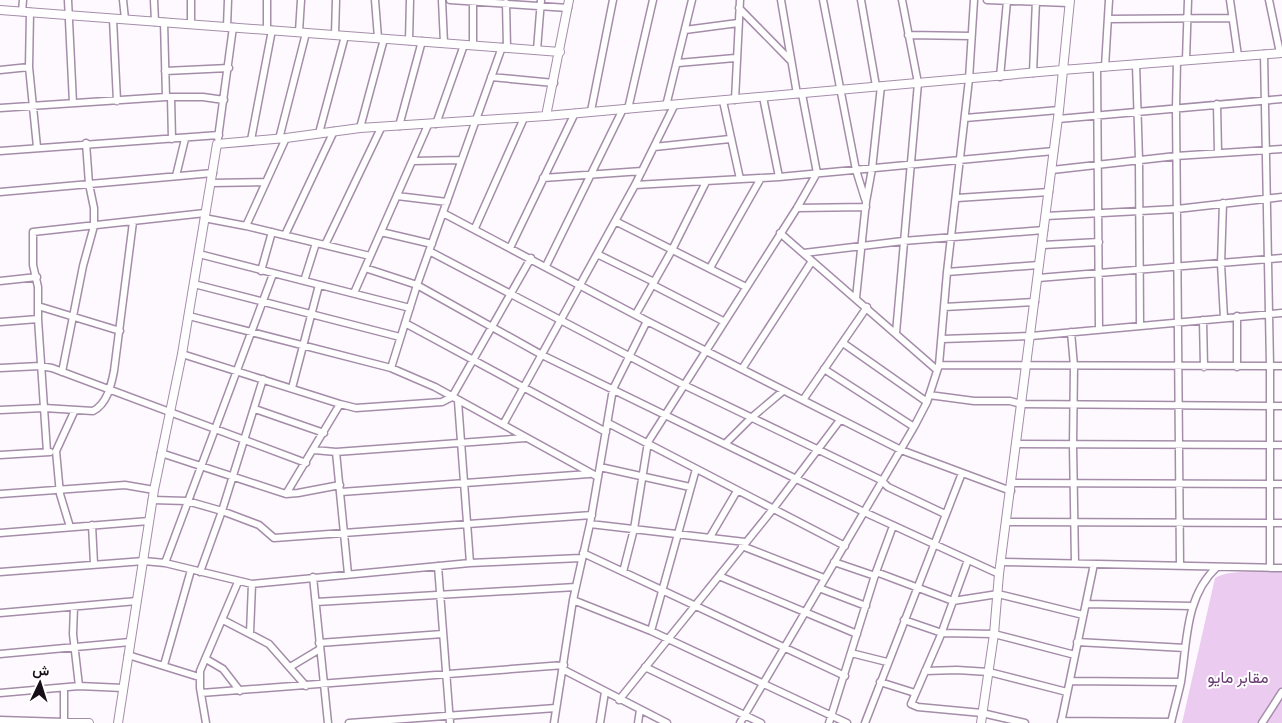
<svg xmlns="http://www.w3.org/2000/svg" width="1282" height="723" viewBox="0 0 1282 723" font-family="'Fira Sans Condensed',Vazirmatn,sans-serif">
	<style>
		.green { fill: #ebccf0 }
		.lines { fill: none; stroke-linecap: round; stroke-linejoin: round }
		.minor-casing { stroke: #a58daa; stroke-width: 9 }
		.tertiary-casing { stroke: #a58daa; stroke-width: 10 }
		.minor { stroke: #fff; stroke-width: 6 }
		.tertiary { stroke: #fff; stroke-width: 8 }
		.labels { text-anchor: middle; dominant-baseline: central; stroke-width: 4; stroke-linejoin: round; paint-order: stroke }
		.park-label { font-size: 16px; fill: #683872; stroke: #fff }
	</style>
	<rect width="100%" height="100%" fill="#fef9ff"/>
	<!-- green -->
	<path class="green" d="M1282,572V723H1182L1215,578C1228,569 1265,572 1282,572Z"/>
	<g class="lines">
		<!-- minor casing -->
		<g class="minor-casing">
			<path id="minor" d="M68,0L73,103
				M123,0L125,19
				M154,0L155,22
				M191,0V24
				M375,0L378,38
				M442,0L444,43
				M450,0L568,8
				M781,0L797,94
				M823,0L856,170L865,199
				M861,0L876,86
				M987,0L1069,3
				M1230,0L1238,56
				M1269,0L1280,53
				M473,1V45
				M506,3L507,48
				M739,8L791,61
				M22,12L23,0
				M30,12L29,67L37,147
				M113,19L117,101
				M1108,19L1232,18
				M164,22L166,97
				M227,27L228,0
				M267,30V0
				M685,30L738,23
				M299,32L301,0
				M335,35L336,0
				M908,35L971,36
				M409,41L410,0
				M537,50L541,0
				M1264,54L1270,366V568
				M1186,60L1188,0
				M1177,61L1176,108L1180,565
				M678,63L735,58
				M1136,64L1139,160L1140,325
				M1097,67L1099,329
				M1105,67L1109,0
				M0,70L29,67
				M165,71L229,68
				M1033,73L1036,0
				M491,77L554,83
				M1000,77L1007,1
				M171,97L172,139
				M763,97L779,177
				M735,100L740,0
				M723,101L740,179
				M1217,104L1218,153
				M666,106L692,0
				M0,108L166,97H203L224,100
				M628,109L653,0
				M591,111L613,0
				M965,118L1059,110
				M1058,119L1282,99
				M436,124L464,45
				M399,126L422,41
				M360,128L384,39
				M319,133L345,36
				M218,138L233,27
				M279,139L306,33
				M251,140L272,30
				M654,147L730,139
				M0,151L219,135
				M414,161L461,160
				M1052,170L1176,156L1282,149
				M176,176L185,139
				M543,178L642,171
				M211,183L265,182
				M635,185L779,177L1054,151
				M0,192L213,173
				M397,196L447,202
				M957,198L1049,192
				M1223,203L1221,264L1224,318
				M797,208L866,207
				M443,213L647,321L901,450L1011,491
				M1046,216L1177,209L1282,197
				M204,218L246,226L370,256
				M615,221L746,287
				M246,226L286,138
				M475,228L524,118
				M381,232L432,244
				M780,233L937,370
				M285,235L334,131
				M325,245L381,128
				M1043,245L1099,242
				M510,248L575,113
				M429,251L684,385L881,480L888,487L945,514
				M804,253L903,241L1044,230
				M199,254L410,308
				M597,254L654,282
				M546,266L623,109
				M365,268L417,285L542,355L864,512L999,574
				M710,268L761,178
				M261,271L272,232
				M947,272L1039,265
				M1038,278L1282,258
				M0,281L37,277
				M304,281L316,243
				M194,284L400,337
				M653,285L723,321
				M354,293L428,125
				M856,298L866,202L872,169L881,86
				M38,306L120,331
				M944,307L1035,302
				M636,314L672,250L706,182
				M189,316L391,368L435,387L598,477
				M1237,316V367
				M1203,320L1204,367
				M0,322L38,319
				M405,323L606,432
				M1071,332L1074,366L1073,445L1075,563
				M896,333L918,83L902,0
				M942,339L1031,336L1282,313
				M843,343L927,402
				M182,354L340,404
				M939,365L1282,366
				M0,368L40,366L52,368L306,463
				M391,368L417,285L502,47
				M742,369L812,261
				M824,369L914,427
				M62,372L83,266L94,226V208L89,184L86,143
				M292,388L319,285
				M929,395L974,401H1010L1021,404L1282,406
				M803,400L867,307
				M458,401L470,563
				M255,409L324,433
				M0,410L44,408L38,319V287L33,265V232L205,213
				M504,423L635,185L674,106
				M608,423L845,546
				M725,444L751,418L783,391
				M1017,444L1282,445
				M314,450L336,452L348,574
				M47,452L44,408L93,411C107,404 111,386 114,371L133,222
				M336,452L526,438
				M161,453L286,494L298,493L340,485
				M0,455L50,452
				M600,467L690,487
				M1012,483L1282,484
				M341,492L589,474
				M0,494L125,485L154,490
				M286,494L340,404L356,408L442,402L452,397L531,258
				M152,500L187,501L222,511L259,525L274,538L592,515
				M1007,522L1282,523
				M590,524L745,542
				M92,525L94,564
				M70,527L60,494L56,451L74,412
				M0,533L149,521
				M710,537L737,491
				M742,546L824,578
				M583,553L845,676
				M968,560L940,637L911,704L918,707L982,713L1025,723
				M834,562L875,576
				M1001,562L1282,568
				M165,563L273,274
				M438,566L450,723
				M0,572L144,561L165,563L252,584L470,563L581,558
				M200,572L222,511L263,379
				M623,572L634,529L648,442L797,208L817,173L802,94
				M876,572L953,601L998,594L1083,615
				M719,576L857,634
				M313,577L328,723
				M819,588L866,606
				M573,600L651,631L847,723
				M316,602L576,587
				M1086,604L1192,606
				M74,607L73,634L79,686
				M0,613L137,601
				M223,620L269,644L306,686
				M904,620L942,633L994,634L1075,655
				M651,631L696,469
				M250,633L252,584
				M1077,642L1185,648
				M319,643L443,634
				M851,653L887,662
				M0,654L130,642
				M128,655L199,677
				M206,659L223,669L240,691
				M164,665L191,570
				M290,667L320,649
				M645,667L761,723
				M564,670L667,723
				M925,671L957,670L989,672L1067,692
				M1070,681L1180,682
				M880,682L915,693
				M0,693L79,686L123,688
				M201,693L564,665
				M619,700L773,509L840,420
				M0,720L64,722V688
				M1061,721L1171,722
				M206,723L200,688V671L238,582
				M349,723L556,708
				M554,723L573,600L590,524L613,389L647,321
				M600,723L605,692
				M638,723L640,710
				M740,723L914,427L927,402L939,365L947,272L969,79L974,0
				M829,723L876,572L893,526
				M865,723L962,473
				M1061,723L1094,564
				M1171,723C1174,709 1178,696 1181,682C1187,643 1185,596 1217,567
				M1262,723L1282,692"/>
		</g>
		<!-- tertiary casing -->
		<g class="tertiary-casing">
			<path id="tertiary" d="M0,10L560,52
				M546,116L569,0
				M64,723H89
				M118,723L154,490L182,354L217,144L286,138L360,128L546,116L1062,70L1282,53
				M981,723L994,634L999,574L1059,110L1070,0"/>
		</g>
		<!-- minor -->
		<use href="#minor" class="minor"/>
		<!-- tertiary -->
		<use href="#tertiary" class="tertiary"/>
	</g>
	<g class="labels">
		<!-- park labels -->
		<g class="park-label">
			<text x="1238" y="677">مقابر مايو</text>
		</g>
	</g>
	<!-- north arrow -->
	<g transform="translate(40 683) rotate(4)" stroke="#ffffff" stroke-width="4" paint-order="stroke">
	<path d="M0-4L9 19L0 12L-9 19Z" fill="#170e18"/>
	<text y="-8" font-size="14" font-weight="bold" text-anchor="middle" fill="#170e18">ش</text>
	</g>
</svg>
